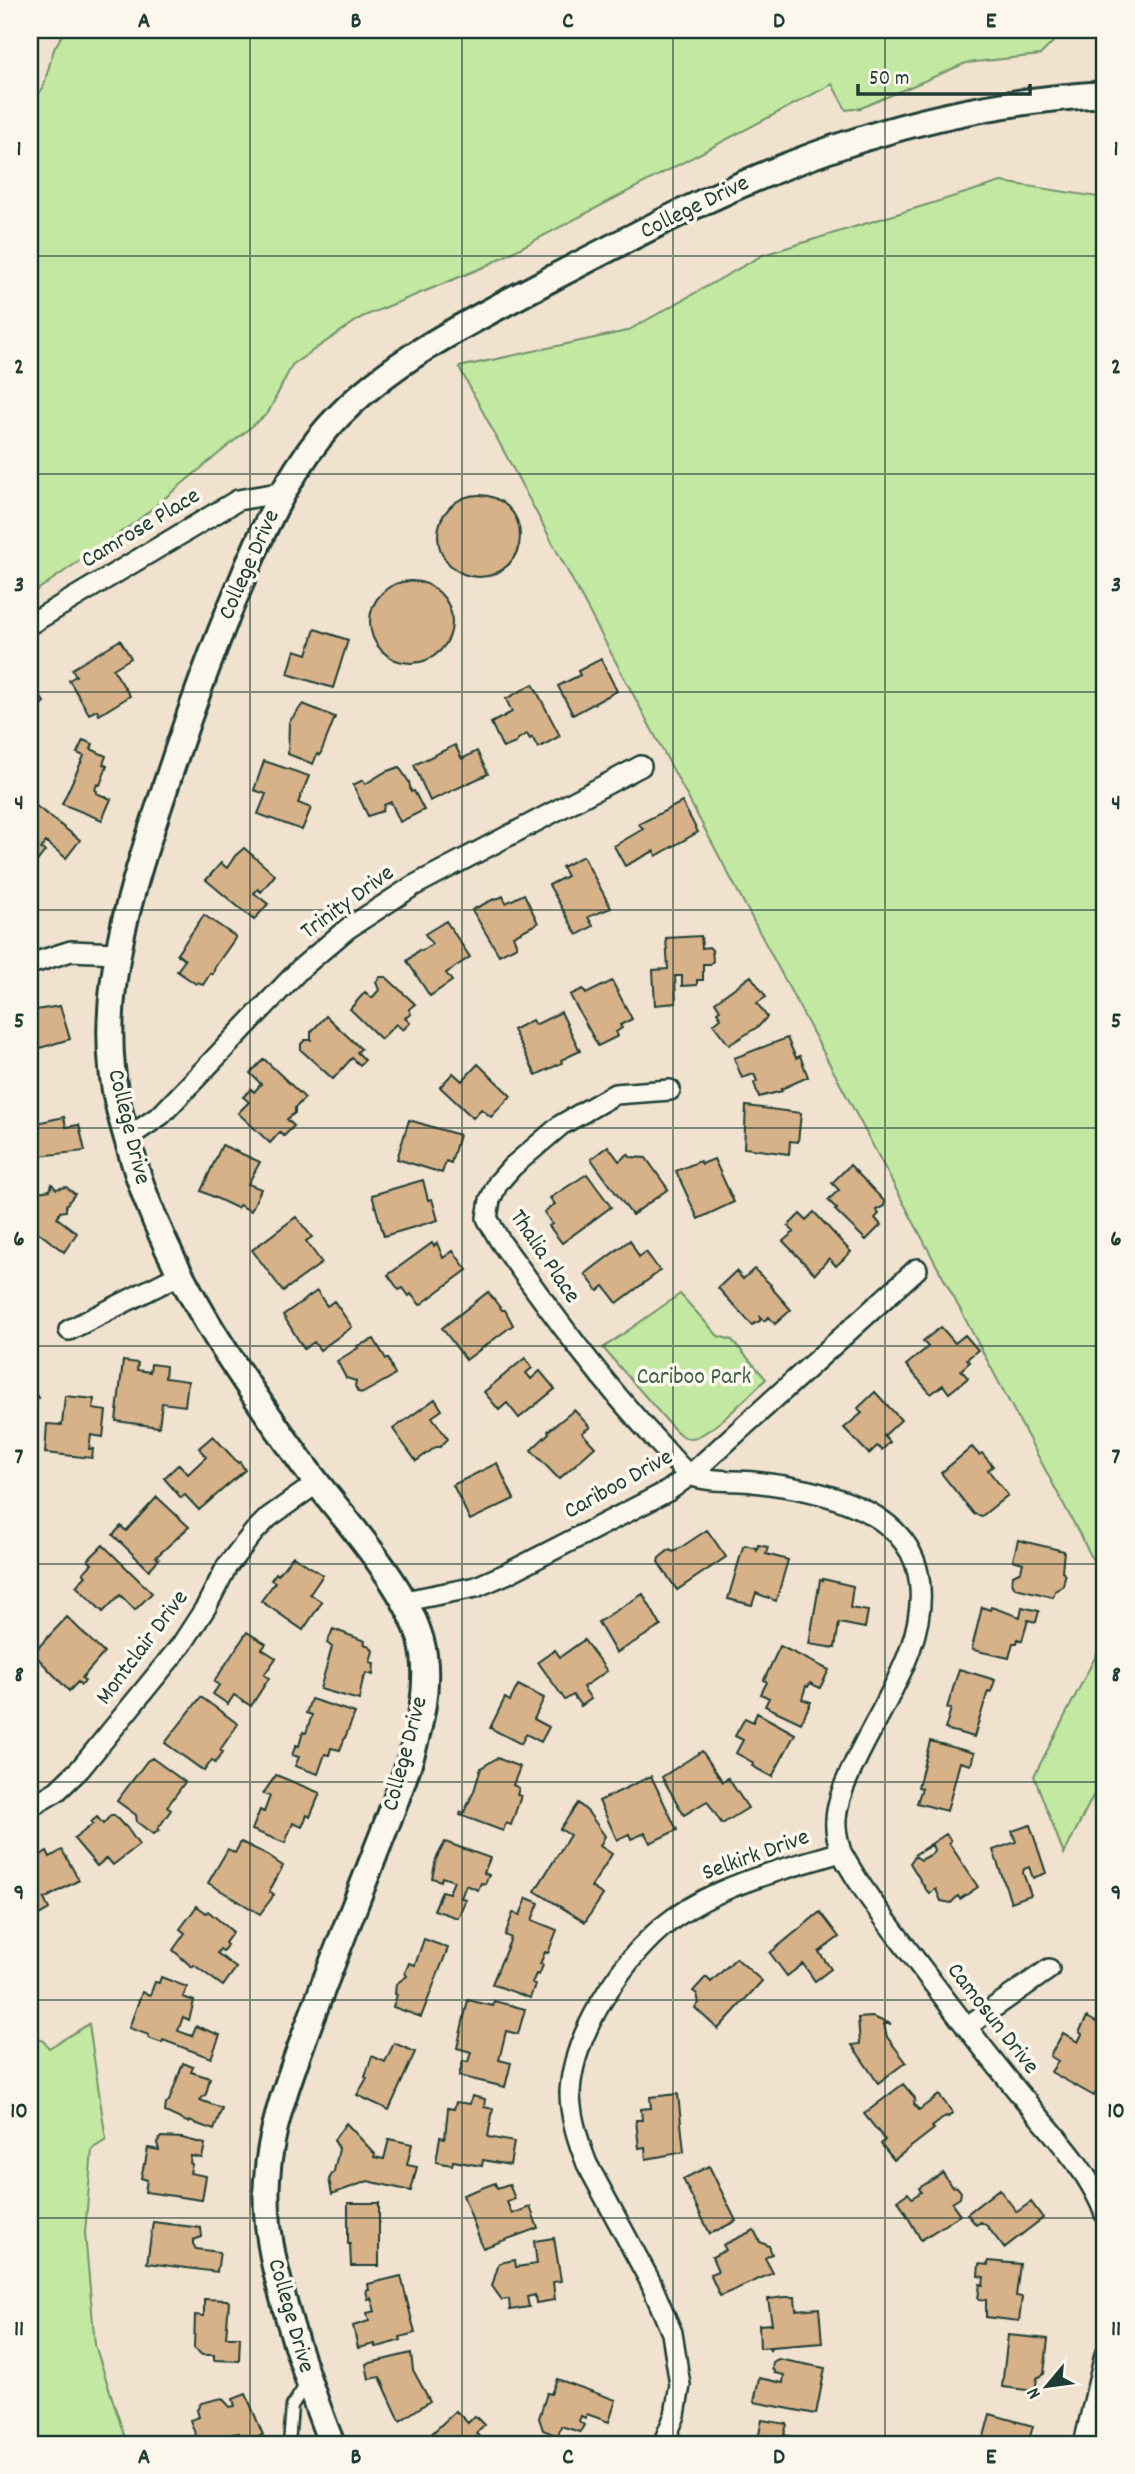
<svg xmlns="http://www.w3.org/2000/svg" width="1135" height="2474" viewBox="0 0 1135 2474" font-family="Dekko,sans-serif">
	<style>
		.green { fill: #c3e8a2; stroke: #71926b; stroke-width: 2 }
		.building { fill: #d7b289; stroke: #1f3d34; stroke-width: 2 }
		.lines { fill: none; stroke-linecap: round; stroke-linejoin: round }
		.service-casing { stroke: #1f3d34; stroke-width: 15 }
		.minor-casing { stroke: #1f3d34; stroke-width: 24 }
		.tertiary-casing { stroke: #1f3d34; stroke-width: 30 }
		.service { stroke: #fbf7ec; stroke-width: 10 }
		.minor { stroke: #fbf7ec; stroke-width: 19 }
		.tertiary { stroke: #fbf7ec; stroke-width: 24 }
		.grid { fill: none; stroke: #1f3d34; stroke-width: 2; stroke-opacity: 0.55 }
		.labels { text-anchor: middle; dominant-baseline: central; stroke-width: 7; stroke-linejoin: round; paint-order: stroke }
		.street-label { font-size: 24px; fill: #1f3d34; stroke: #fbf7ec }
		.park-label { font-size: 24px; fill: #405f4a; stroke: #fbf7ec }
		.neatline { fill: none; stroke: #1f3d34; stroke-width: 2.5 }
		.grid-label { font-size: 23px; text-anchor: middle; font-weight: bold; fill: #1f3d34 }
	</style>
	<rect width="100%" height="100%" fill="#f0e2ce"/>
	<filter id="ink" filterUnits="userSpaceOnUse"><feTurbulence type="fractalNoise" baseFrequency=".0143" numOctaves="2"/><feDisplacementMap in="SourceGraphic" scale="14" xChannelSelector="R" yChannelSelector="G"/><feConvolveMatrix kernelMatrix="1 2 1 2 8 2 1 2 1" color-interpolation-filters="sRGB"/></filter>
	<g filter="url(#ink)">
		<!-- green -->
		<path class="green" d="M65,30H1065L1040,55L966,63L861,108L846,110L832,84L484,267L362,317L292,365L268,413L137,521L30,595V128L34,123L30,120V104L43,88L54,49Z
			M1001,182L1105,198V1582L459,367L627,331L763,255Z
			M680,1294L718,1336L732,1340L766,1379C751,1393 711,1436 692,1438C684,1439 678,1433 673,1428L603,1348Z
			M1105,1638V1772L1064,1854L1034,1776Z
			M89,2024L106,2140L92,2149L85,2233L95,2345L127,2444H30V2035L43,2041L49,2048Z"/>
		<!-- building -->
		<path class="building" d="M438 536a41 41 0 1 1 82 0a41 41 0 1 1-82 0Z
			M370 622a41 41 0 1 1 82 0a41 41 0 1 1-82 0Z
			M315,629L348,640L333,688L288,674L295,650L307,654Z
			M120,640L131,658L113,669L130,696L99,715L97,710L89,714L69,680L76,676L72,669Z
			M601,659L617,691L573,715L558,686L580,675L578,671Z
			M30,681L44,702L30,714Z
			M533,684L560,736L538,748L532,737L530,739L527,734L518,739L516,743L503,748L491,723L512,712L506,699Z
			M303,704L335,717L320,755L317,754L313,764L288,754L289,722Z
			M83,740L93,744L91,749L106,756L103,764L107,766L100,785L97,784L95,790L97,791L96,793L111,799L102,820L62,804L84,756L77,753Z
			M455,745L462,759L477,751L488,774L430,801L414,765Z
			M264,761L309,776L298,803L311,808L302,830L258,814L266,794L254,790Z
			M399,767L409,782L411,792L414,791L424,810L400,822L391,802L384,805L383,811L368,816L353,785L363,780L365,784L385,772Z
			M31,802L80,840L66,858L46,842L41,849L45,851L34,865L30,862Z
			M682,802L698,832L656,856L654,851L625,866L614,846L643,829L639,824Z
			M244,848L275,875L261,892L258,889L254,893L268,904L254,920L206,880L221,863L227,868L235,856Z
			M583,856L611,908L588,917L593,926L577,935L549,885L567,876L562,867Z
			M524,894L538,923L513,936L517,946L499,955L472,910L494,899L495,900L503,896L506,903Z
			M204,915L236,937L215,967L213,974H210L203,985L198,982L196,984L177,971L185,960L177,954Z
			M446,921L470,957L446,973L452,981L430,996L407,961L419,950L422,951L432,944L425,934Z
			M701,936L702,948L709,947L712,950L713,961L710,964H703V980H697V985L682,986V976H675L676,1003L655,1005L653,970L668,969L666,938Z
			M751,976L766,997L757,1003L767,1017L759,1026L729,1045L713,1024L721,1018L717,1012L720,1010L715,1002Z
			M380,977H386L415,1004L409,1009L411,1014L405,1018L410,1023L403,1030L396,1024L381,1039L350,1009L365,992L372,998L379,990L376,982Z
			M612,981L632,1019L620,1025L622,1028L616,1032L618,1036L598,1046L570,995L583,989L586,994Z
			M60,1006L70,1039L30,1051V1011Z
			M561,1012L580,1051L561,1060L562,1063L536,1075L513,1030L532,1020L535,1025Z
			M326,1016L361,1049L357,1052L365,1060L360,1065L352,1058L333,1079L301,1050V1044L305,1040H311V1032Z
			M787,1038L796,1058L800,1056L808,1077L781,1089L782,1091L759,1097L754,1083L757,1081L754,1074L742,1078L734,1058Z
			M264,1059L305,1098L295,1108V1113L287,1119L294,1126L284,1136L280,1132L270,1143L238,1113L249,1102L243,1097L251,1089L254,1092L261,1084L250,1073Z
			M478,1064L511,1096L491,1117L481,1109L473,1118L440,1087L453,1073L462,1081Z
			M746,1106L801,1113L798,1142L790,1141L789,1154L744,1148Z
			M64,1117L66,1127L79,1125L85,1151L30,1157V1122L32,1124Z
			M409,1120L459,1135L451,1163L446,1161L442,1173L397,1159Z
			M222,1145L260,1162L248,1184L261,1189L251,1211L239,1205L237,1208L201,1191Z
			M608,1146L619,1161L628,1154L630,1157L646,1158L668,1189L632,1215L591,1159Z
			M714,1159L734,1202L698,1219L676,1171L700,1161L702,1164Z
			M850,1165L885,1202L884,1206L876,1210L879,1214L875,1218L881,1225L866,1240L835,1210L837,1209L828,1200L839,1190L832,1183Z
			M587,1174L611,1207L562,1243L549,1226L552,1224L544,1212L555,1204L550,1198Z
			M423,1180L428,1200L432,1199L438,1220L384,1236L372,1195Z
			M52,1184L56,1189L66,1187L75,1194L66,1205V1211L60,1212L57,1218L77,1233L64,1252L30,1226V1187L38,1192L50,1190Z
			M814,1212L851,1252L836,1266L829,1258L815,1274L783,1241L794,1232L788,1226L800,1214L806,1220Z
			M296,1217L312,1237L306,1241L322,1263L283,1291L252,1250Z
			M630,1240L639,1257L646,1252L660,1271L617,1303L604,1286L598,1291L585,1274Z
			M432,1243L434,1246L437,1243L443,1258L453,1251L467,1270L420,1305L411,1294L409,1296L403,1288L399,1290L388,1275Z
			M754,1269L771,1285L770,1286L791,1310L775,1324L769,1317L764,1321L760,1317V1321L752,1325L718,1288L736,1271L743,1279Z
			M317,1291L327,1306L334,1301L352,1327L320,1350L314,1342L304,1349L283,1315Z
			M488,1292L502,1310H505L513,1325L466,1360L442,1328Z
			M941,1327L955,1343L965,1335L978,1350L967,1359L970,1362L961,1370L968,1378L949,1393L943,1385L931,1394L906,1365L928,1347L923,1341Z
			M374,1339L386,1359L388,1358L395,1375L363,1393L358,1392L355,1386L356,1381L346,1378L337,1361L358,1348L357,1346Z
			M525,1358L532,1368L526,1373L531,1379L540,1371L555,1389L519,1418L507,1403L499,1410L484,1392Z
			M123,1361L138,1363L137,1370L150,1372L151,1364L166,1366L165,1378L188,1381L185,1406L162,1403L159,1427L116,1421Z
			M30,1387L39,1398L30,1405Z
			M875,1392L901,1420L884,1436L890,1442L882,1450L877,1446L869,1454L844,1428L862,1413L858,1408Z
			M65,1396L94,1399L93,1409L106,1411L103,1437L91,1435L89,1449H93L92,1458L45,1453L47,1424L62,1425Z
			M435,1399L442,1410L432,1417L448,1439L440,1447H436L416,1461L393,1429Z
			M574,1410L590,1427L582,1433L595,1447L559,1479L531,1450L549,1433L548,1431Z
			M213,1436L238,1463L240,1462L245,1470L199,1510L185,1495L181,1498L164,1478L179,1464L188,1474L206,1457L199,1448Z
			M972,1447L979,1455L982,1453L993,1466L988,1470L1008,1495L982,1516L974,1514L941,1473Z
			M497,1463L514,1499L470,1520L453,1485Z
			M157,1497L189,1527L156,1557L159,1559L149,1570L113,1535L121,1526L126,1531Z
			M707,1530L726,1557L677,1590L658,1562L659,1558L669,1550L674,1552Z
			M1018,1540L1064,1551L1062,1571L1065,1576L1063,1586L1055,1591L1053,1597L1015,1588L1012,1582L1013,1575L1021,1571L1023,1563L1013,1560Z
			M103,1545L152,1593L135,1610L120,1595L103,1612L76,1586L86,1576L83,1573L92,1564L88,1560Z
			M745,1545L756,1548L757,1550L758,1545L768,1547L766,1554L788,1560L776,1601L756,1593L752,1605L728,1599L743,1547Z
			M293,1556L323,1575L310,1594L322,1602L303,1630L261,1601L275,1582L271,1580L276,1573L278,1575Z
			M823,1579L853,1586L850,1608L868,1611L865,1628L839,1623L835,1648L809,1644L820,1580L823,1581Z
			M643,1594L661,1626L616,1653L598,1622Z
			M982,1607L990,1610L991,1607L1020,1617L1022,1607L1039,1611L1036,1622L1028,1620L1022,1641L1018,1639L1017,1643H1013L1009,1658L973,1650L972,1648Z
			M67,1617L104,1653L82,1678L85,1681L81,1685L78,1682L69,1691L33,1653Z
			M333,1629L365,1641L364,1644L370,1646L373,1651L370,1662L374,1663L373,1675L366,1673L364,1679L363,1678L359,1700L320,1689L332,1647L327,1643Z
			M247,1632L266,1644L262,1649L276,1658L264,1675L269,1678L251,1706L234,1695L228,1704L213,1694L219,1685L214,1682Z
			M584,1640L607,1671L583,1687L591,1699L581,1706L573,1695L565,1700L538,1662L555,1650L560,1657Z
			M780,1646L829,1670L820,1688L810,1683L808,1687L806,1686L802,1699L811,1702L801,1723L765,1706L769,1698L761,1694L767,1682L764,1680Z
			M959,1669L995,1680L991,1692L988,1691L974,1737L945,1729L951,1709L947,1708Z
			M518,1685L544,1698L534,1719L549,1727L541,1742L526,1734L521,1744L490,1728L505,1698L510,1701Z
			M201,1697L238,1724L220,1750L223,1752L215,1763L212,1760L204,1771L165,1743Z
			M311,1699L355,1713L340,1750L331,1748L329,1755L325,1754L318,1774L295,1766L299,1757L292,1755L296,1745L299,1746L303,1732L306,1733L312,1715L306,1713Z
			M757,1713L795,1734L772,1777L752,1766L754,1763L736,1753L743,1740L735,1736L745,1718L753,1722Z
			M930,1741L974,1753L971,1765L960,1762L947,1811L917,1803L922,1788L918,1787Z
			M702,1751L723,1782L728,1778L748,1808L722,1824L707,1801L684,1815L662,1777Z
			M152,1758L185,1782L167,1807L171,1810L157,1830L159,1831L153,1834L137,1822L136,1815L117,1801L147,1761Z
			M497,1758L520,1767L513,1785L519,1788L517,1795L521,1796L511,1825L506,1823L503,1831L460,1815L461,1812L464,1813L474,1791L481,1768Z
			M276,1775L320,1793L310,1817L307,1815L302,1827L293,1823L285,1843L252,1830L260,1810L264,1812L270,1796L263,1794Z
			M651,1776L677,1830L650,1843L645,1833L631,1839L629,1834L617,1840L599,1801Z
			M578,1803L588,1812L605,1836L600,1846L612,1854L591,1887L603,1895L585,1922L535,1891L570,1835L560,1829Z
			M111,1815H114L124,1826L125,1825L139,1845L113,1865L107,1858L97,1866L74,1839L93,1824L91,1822L97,1817L103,1824Z
			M1030,1825L1046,1873L1033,1878L1029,1867L1024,1869L1023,1873L1031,1895L1011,1902L993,1850L1016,1842L1012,1831Z
			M946,1834L951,1841L949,1843L978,1887L960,1899L958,1896L951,1903L941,1901L936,1889L930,1893L927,1891L910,1863L915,1856L921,1860L932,1854L934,1850L932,1845L914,1855Z
			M241,1842L262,1852L283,1866L269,1892L274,1895L260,1914L208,1883L228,1849L235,1853Z
			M445,1842L490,1858L484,1873L489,1875L485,1884L481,1883L478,1890L466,1885L461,1898L466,1899L458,1918L434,1910L442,1891L449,1893L454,1881L442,1877L441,1881L432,1878L436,1859Z
			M62,1850L79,1880L44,1899L49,1909L37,1916L30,1903V1862L47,1851L50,1857Z
			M527,1898L539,1903L532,1920L557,1930L548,1953L545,1952L540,1964L543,1965L539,1975L536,1974L532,1983L535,1985L530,1998L492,1984L511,1938L505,1935L513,1913L520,1915Z
			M197,1906L206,1913L208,1911L233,1932L225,1943L227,1945L223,1951L220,1949L217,1953L236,1968L223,1986L194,1965L192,1967L173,1950L185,1933L180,1929Z
			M820,1912L839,1937L819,1952L831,1969L815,1981L803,1964L787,1976L770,1953Z
			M424,1939L448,1948L421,2017L393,2007L397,1995L395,1994L396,1984L407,1976L405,1973L409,1963L415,1965Z
			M736,1958L762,1981L718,2029L695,2008L699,2003L697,1994L693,1991L706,1977L711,1982Z
			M161,1977L187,1987L183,1997L194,2001L189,2020L183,2017L178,2031L192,2036L196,2026L220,2035L211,2058L163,2040L162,2043L148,2038L149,2035L129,2028L142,1992L150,1995L155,1982L159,1983Z
			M468,2000L493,2006L494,2001L525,2009L518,2034L506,2031L499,2060L511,2063L505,2087L459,2076L463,2061L468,2062L471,2052L457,2048Z
			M872,2017L891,2024H884L887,2037L906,2062L878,2083L852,2045L860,2044L858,2018Z
			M1087,2017L1105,2027V2077L1094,2096L1051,2072L1058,2061L1050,2056L1063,2033L1078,2042L1082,2034L1079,2032Z
			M394,2043L415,2052L389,2110L357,2095L367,2078L365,2077L372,2056L385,2062Z
			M183,2063L193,2067L191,2072L210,2078L206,2094L200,2100L222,2108L214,2130L189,2121V2123L165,2112L166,2104L169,2101Z
			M903,2084L915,2098L914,2104L919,2110L939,2095L953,2113L948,2117L946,2116L932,2127L934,2129L894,2160L881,2144L885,2140L864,2114Z
			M678,2094L684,2152L646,2159L645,2147L639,2148L636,2120H642L641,2109L651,2108L650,2097Z
			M472,2096L485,2099L484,2107L493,2109L488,2137L514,2142L510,2165L483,2160L482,2166L453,2161L452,2165L436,2162L440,2137L445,2138L448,2108L454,2109L456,2102L470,2104Z
			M346,2123L375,2154L374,2157L384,2159L389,2139L412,2144L407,2165L417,2167L411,2191L368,2181L332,2194L329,2179L334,2171L339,2149L334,2140Z
			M161,2137L182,2138L205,2144L202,2158L191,2156L190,2163L192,2164L190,2173L206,2176L202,2200L145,2192L147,2180L141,2178L144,2164H145L148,2148L159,2150L157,2143Z
			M709,2166L736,2221L710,2234L683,2179Z
			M943,2173L951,2186L957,2187L961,2192L960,2198L952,2203L960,2215L921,2240L898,2200L908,2193L912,2198L921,2192L919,2188Z
			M495,2183L497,2188L509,2184L515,2199L507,2202L512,2214L530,2207L538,2228L483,2248L463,2195Z
			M999,2189L1017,2212L1031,2202L1043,2218L1004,2248L987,2226L981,2222L976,2225L967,2214Z
			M348,2203H379V2266H351L350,2244H348Z
			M153,2222L201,2228L202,2237L193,2240V2244L196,2249L220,2252L217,2272L147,2263Z
			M754,2230L760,2242L769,2246L772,2254L765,2258L773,2273L720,2296L710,2274L718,2271L712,2257L726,2250L723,2245Z
			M554,2238L561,2281L553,2282L555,2300L536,2303L535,2295L527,2297L529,2307L510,2310L509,2299L502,2300L492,2286L499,2263L515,2260L516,2267L537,2264L534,2241Z
			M988,2261L1020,2264L1016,2296L1022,2297L1019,2321L986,2317V2300L978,2299L980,2284L983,2285L984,2277L978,2276L979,2264L988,2265Z
			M401,2276L415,2333L400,2337L401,2340L381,2346L375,2347V2344L358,2348L353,2326L369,2321L367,2313L375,2311L371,2298L368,2299L366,2290H369L368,2284Z
			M785,2297H795L796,2310L819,2308L822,2343L771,2347L770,2351L769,2347L760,2348L759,2325L772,2324L768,2299Z
			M204,2299L227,2300L229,2302L226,2337H240L239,2361L214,2360V2355H202L194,2348L195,2315L204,2316Z
			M1008,2335L1048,2339L1044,2374L1037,2378L1035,2391L1002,2387Z
			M411,2353L413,2370L430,2401L400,2421L380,2377L369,2379L366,2364Z
			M778,2359L825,2368L816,2414L754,2402L759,2378L783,2383L784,2375L775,2373L772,2368L773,2362Z
			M557,2379L616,2400L609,2422L587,2414L585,2418L581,2416L579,2421L584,2425L580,2432L561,2426L558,2436L543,2430L539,2418L547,2393L551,2394Z
			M246,2394L263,2435L242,2442L239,2433L233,2434L230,2441L233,2444H199L190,2420L199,2417L197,2410L201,2403L222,2398L230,2407L235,2406L233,2399Z
			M456,2411L468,2423L475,2416L484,2425L476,2433L485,2444H431L426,2439Z
			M990,2414L1033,2426L1028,2444H982Z
			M762,2420L787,2424L784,2435L798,2438L797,2444H757Z"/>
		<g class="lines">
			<!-- service casing -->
			<g class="service-casing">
				<path id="service" d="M289,2444L292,2406L306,2384"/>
			</g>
			<!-- minor casing -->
			<g class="minor-casing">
				<path id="minor" d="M30,624L238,500L284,492
					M30,964L71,951L117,953
					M127,1138L161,1115L300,969L347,929L413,886L641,766
					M69,1330L179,1275
					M405,1601L476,1587L506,1574L668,1491L690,1475L917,1269
					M30,1807L57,1791L80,1769L182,1644L206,1607L227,1566L254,1532L269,1517L317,1483
					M841,1852C862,1891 890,1926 917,1962C950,2006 984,2050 1019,2093C1050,2131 1088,2168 1105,2214
					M966,2027L1049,1969
					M663,2444L675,2415L680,2385L672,2333L650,2281L587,2164C578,2141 570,2117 570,2092C573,2035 619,1965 661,1928C678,1914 700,1901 720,1892C758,1875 801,1864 841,1852C838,1841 835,1831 836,1820C837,1799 847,1779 856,1760C882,1705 932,1637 918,1573C904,1506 811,1488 753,1482C737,1480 705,1482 690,1475C681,1470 665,1449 657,1441C599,1379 550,1310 500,1241L487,1218L490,1200L498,1183L512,1167L561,1125L615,1094L670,1090
					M1084,2444L1105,2355"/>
			</g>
			<!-- tertiary casing -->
			<g class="tertiary-casing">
				<path id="tertiary" d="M332,2444C318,2411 307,2377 296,2343C280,2290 263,2235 267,2179C270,2128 289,2079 306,2032C329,1970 354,1908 378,1846C400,1790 432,1716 424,1655C416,1592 339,1515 302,1463C237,1372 172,1280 137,1172C127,1138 115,1103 112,1068C102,971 136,877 166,785C188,717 212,650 240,585C261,533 285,481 320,437C379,365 464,325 545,282C648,228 754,172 865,138C943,113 1024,99 1105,94"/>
			</g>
			<!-- service -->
			<use href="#service" class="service"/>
			<!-- minor -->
			<use href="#minor" class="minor"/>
			<!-- tertiary -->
			<use href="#tertiary" class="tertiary"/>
		</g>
	</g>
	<!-- grid -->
	<path class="grid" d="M250,30V2444M462,30V2444M673,30V2444M885,30V2444M30,256H1105M30,474H1105M30,692H1105M30,910H1105M30,1128H1105M30,1346H1105M30,1564H1105M30,1782H1105M30,2000H1105M30,2218H1105"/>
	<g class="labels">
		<!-- street labels -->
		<g class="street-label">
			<text transform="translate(695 208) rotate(-26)">College Drive</text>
			<text transform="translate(141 529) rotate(-31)">Camrose Place</text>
			<text transform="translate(250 565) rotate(-66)">College Drive</text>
			<text transform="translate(348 903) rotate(-36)">Trinity Drive</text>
			<text transform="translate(128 1127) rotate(76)">College Drive</text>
			<text transform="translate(544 1257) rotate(56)">Thalia Place</text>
			<text transform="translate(619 1485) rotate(-29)">Cariboo Drive</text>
			<text transform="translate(143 1648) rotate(-53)">Montclair Drive</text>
			<text transform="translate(406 1754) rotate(-75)">College Drive</text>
			<text transform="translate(756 1856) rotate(-20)">Selkirk Drive</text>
			<text transform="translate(992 2019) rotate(52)">Camosun Drive</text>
			<text transform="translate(290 2316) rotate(74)">College Drive</text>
		</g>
		<!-- park labels -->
		<g class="park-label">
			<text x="694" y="1378">Cariboo Park</text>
		</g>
	</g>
	<!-- margin -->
	<rect width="1135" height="2474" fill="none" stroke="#fbf7ec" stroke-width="77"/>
	<!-- north arrow -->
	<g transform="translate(1047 2386) rotate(241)" stroke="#fbf7ec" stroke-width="5" paint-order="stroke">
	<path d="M0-5L12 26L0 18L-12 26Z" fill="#1f3d34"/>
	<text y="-10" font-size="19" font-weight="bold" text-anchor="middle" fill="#1f3d34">N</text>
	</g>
	<!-- scale -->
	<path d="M858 84v10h172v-10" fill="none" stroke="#1f3d34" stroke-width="3.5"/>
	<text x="869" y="84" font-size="21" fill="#1f3d34" stroke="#fbf7ec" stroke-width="5" paint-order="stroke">50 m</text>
	<rect x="38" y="38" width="1058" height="2398" class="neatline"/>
	<g class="grid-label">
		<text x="144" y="27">A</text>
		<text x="356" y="27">B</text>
		<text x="568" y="27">C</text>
		<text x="779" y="27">D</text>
		<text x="991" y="27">E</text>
		<text x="19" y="155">1</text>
		<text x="1116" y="155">1</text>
		<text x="19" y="373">2</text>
		<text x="1116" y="373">2</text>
		<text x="19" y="591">3</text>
		<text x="1116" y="591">3</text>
		<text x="19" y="809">4</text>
		<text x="1116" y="809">4</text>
		<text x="19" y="1027">5</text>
		<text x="1116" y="1027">5</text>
		<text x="19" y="1245">6</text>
		<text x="1116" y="1245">6</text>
		<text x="19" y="1463">7</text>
		<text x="1116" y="1463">7</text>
		<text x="19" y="1681">8</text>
		<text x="1116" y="1681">8</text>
		<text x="19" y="1899">9</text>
		<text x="1116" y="1899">9</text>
		<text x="19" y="2117">10</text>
		<text x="1116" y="2117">10</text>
		<text x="19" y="2335">11</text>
		<text x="1116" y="2335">11</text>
		<text x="144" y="2463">A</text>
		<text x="356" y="2463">B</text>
		<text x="568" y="2463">C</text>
		<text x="779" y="2463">D</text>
		<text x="991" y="2463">E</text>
	</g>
</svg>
